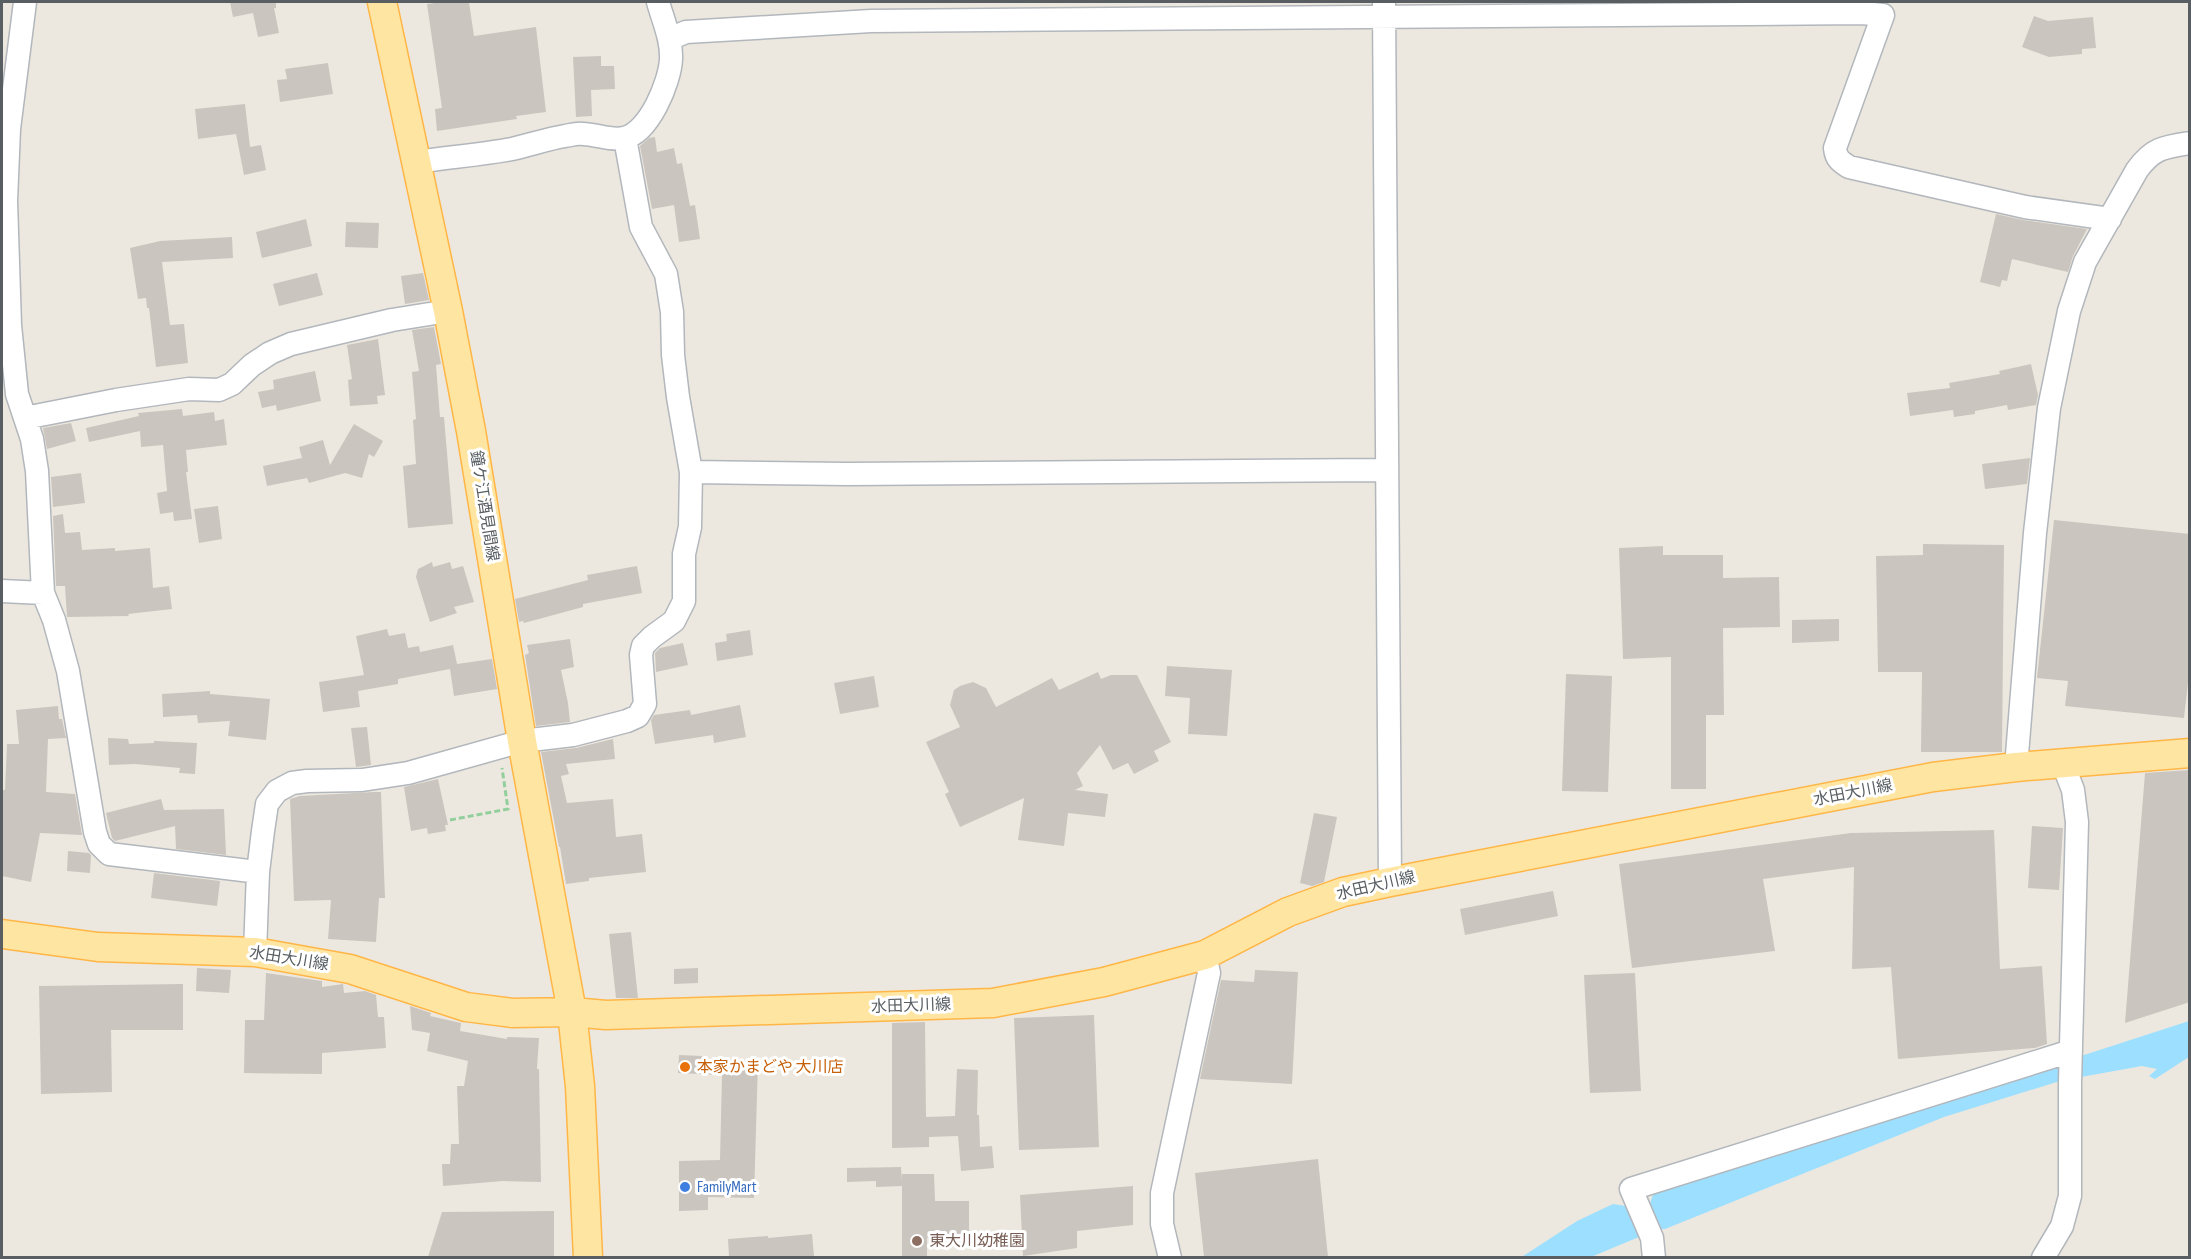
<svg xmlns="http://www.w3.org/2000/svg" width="2191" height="1259" viewBox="0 0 2191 1259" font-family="'Sofia Sans Condensed','Noto Sans JP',sans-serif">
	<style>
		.water { fill: #9ddfff }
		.building { fill: #cac5be }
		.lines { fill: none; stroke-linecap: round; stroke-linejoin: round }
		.minor-casing { stroke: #b2b7bc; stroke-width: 25 }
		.major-casing { stroke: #ffb646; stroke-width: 31 }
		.path { stroke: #92cf9c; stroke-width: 3; stroke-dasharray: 6 3; stroke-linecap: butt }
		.minor { stroke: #fff; stroke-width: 22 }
		.major { stroke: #ffe5a2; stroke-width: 28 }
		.food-dot { fill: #e8710a; stroke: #fff; stroke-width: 2 }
		.shop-dot { fill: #3f7fe0; stroke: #fff; stroke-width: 2 }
		.education-dot { fill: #8d6e63; stroke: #fff; stroke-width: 2 }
		.labels { text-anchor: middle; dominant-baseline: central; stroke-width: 6; stroke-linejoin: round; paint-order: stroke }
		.street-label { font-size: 16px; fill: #585e62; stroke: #fff }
		.food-label { font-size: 16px; fill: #c56008; stroke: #fff; text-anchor: start }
		.shop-label { font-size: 16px; fill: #366cbe; stroke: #fff; text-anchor: start }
		.education-label { font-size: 16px; fill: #785e54; stroke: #fff; text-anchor: start }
	</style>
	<rect width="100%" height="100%" fill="#ede8df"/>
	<!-- water -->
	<path class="water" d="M2189,1021V1057L2155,1079L2149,1076L2157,1069L2142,1066L2081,1077V1056Z
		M2060,1063V1081L1944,1117L1665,1229H1656C1649,1215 1647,1207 1654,1193L1827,1138L1885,1122Z
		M1613,1204L1626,1206L1639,1237L1591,1257L1520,1258L1577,1221Z"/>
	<!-- building -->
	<path class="building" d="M230,2H276V8H274L279,33L258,37L253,13L233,17Z
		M443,2H469L474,36L536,27L546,112L516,116L517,119L437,131L435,109L442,108L427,4Z
		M2034,16L2048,21L2093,17L2096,48L2082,49V54L2049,57L2022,47Z
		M601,56V66H614L615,89L591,90L592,116L576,117L573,57Z
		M328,63L333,94L280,102L277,80L287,79L285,69Z
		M245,104L250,147L261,145L266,170L244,175L236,134L198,139L195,109Z
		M655,137L657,152L674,148L677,164L682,163L690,206L695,205L700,239L679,242L674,205L652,209L640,146L649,138Z
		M1996,214L2023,220L2087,229L2073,256L2068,272L2012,259L2007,281L2002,280L2000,287L1980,282Z
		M306,219L312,246L262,258L256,232Z
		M346,222L379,223L378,248L345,247Z
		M232,237L233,258L162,262L170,325L184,324L188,363L156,367L149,308H147L146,298L138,299L130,248L160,241Z
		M317,273L323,295L279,306L273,284Z
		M423,273L429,300L405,304L401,276Z
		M434,327L441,364L436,365L440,417H444L453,524L408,528L403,466L416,464L413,420L416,419L412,372L419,371L412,330Z
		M378,339L385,395L377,396L378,404L350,406L348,380L352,379L347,345Z
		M2031,364L2038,395L2036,405L2008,410L2007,405L1975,411V414L1954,417L1953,410L1910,416L1907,393L1950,388L1949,383L2000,374L1999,371Z
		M315,371L321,401L277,411L276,405L262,408L258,392L274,389L273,380Z
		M182,409L183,416L214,412L215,421L224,419L227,445L186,450L188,472H186L192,519L174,521L173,512L160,514L157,493L167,491L163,445L141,447L140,431L89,442L86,428L139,416L138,413Z
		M71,423L76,441L47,449L43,428Z
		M354,424L383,441L374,457L369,454L362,478L345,473L309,483L307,478L267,486L263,466L302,458L299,447L323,440L330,465Z
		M2030,458L2027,484L1985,489L1982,464Z
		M81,473L85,503L53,507L51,477Z
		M218,506L222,539L199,543L194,509Z
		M63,514L65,533L80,532L82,550L115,548V551L150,548L153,588L169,586L172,609L128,614L129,616L67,617L65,586H56L53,516Z
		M2054,520L2190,534V665L2184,718L2065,706L2068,681L2037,678Z
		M1923,544L2004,545L2002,752H1921L1922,672H1878L1876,556L1923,555Z
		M1663,546V555H1723V578L1779,577L1780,627L1723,628L1724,715H1706V789H1671V657L1623,659L1619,548Z
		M432,562L433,567L450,562L452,569L463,566L474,602L454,607L457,613L430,622L416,577L418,569Z
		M637,566L642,593L583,604V607L524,623L523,621L519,622L515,599L588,580L587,575Z
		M1839,619V641L1792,643V620Z
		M387,629L389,636L405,633L408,648L419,646L420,652L453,645L457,664L492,659L497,689L454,696L450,669L398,679V684L358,691L360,707L323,712L319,682L364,675L356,636Z
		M750,630L753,655L717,661L715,643L727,641L726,634Z
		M570,639L574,667L561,670L568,703L570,722L536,726L525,655L529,653L527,645Z
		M683,643L688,665L656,672L655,653L660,648Z
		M1167,666L1232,670L1227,736L1188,734L1190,698L1165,696Z
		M1098,672L1101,679L1111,675H1137L1171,742L1154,751L1159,761L1134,774L1128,763L1113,770L1100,745L1077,773L1083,786L1075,790L1108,794L1105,817L1068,813L1064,846L1018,840L1024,798L960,827L945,794L949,792L926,742L960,727L950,705L954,690L960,686L973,682L986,688L996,707L1052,678L1059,690Z
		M1566,674L1612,676L1608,792L1562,791Z
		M874,676L879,707L840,714L834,683Z
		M210,691V694L270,699L266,740L228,736L230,721L198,723L197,715L163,717L162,694Z
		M740,705L746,737L714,743L713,735L655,744L651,720L654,715L690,710L691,715Z
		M58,706L59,719H62L66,738L48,739L46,792L75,794L82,835L40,833L31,882L2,876V790H5L7,744H19L16,710Z
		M367,727L371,765L356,767L351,728Z
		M108,738L128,739L129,744L154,743V741L197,743L195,774L179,773L180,768L135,764L109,765Z
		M613,739L615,759L566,764L569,774L561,776L567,803L613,799L616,837L642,834L646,872L589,878V881L566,884L560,847H559L541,752L576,748Z
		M2190,770V1002L2125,1023L2145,773Z
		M438,779L448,825H445L446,831L428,834L427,828L411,831L404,787Z
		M374,792H381L385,898H379L376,942L328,939L331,900L294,901L290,799L300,796Z
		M161,799L164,810L224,809L226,855L176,849L175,826L115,841L112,838L106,813Z
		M1314,813L1337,817L1324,882L1312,886L1300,883Z
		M2032,826L2063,828L2059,890L2028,888Z
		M1994,830L2000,969L2042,966L2047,1044L2035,1048L1898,1059L1891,967L1852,969L1854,867L1763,879L1775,951L1632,968L1619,864L1851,833Z
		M68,851L89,853L91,855L90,873L67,871Z
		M154,873L220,881L217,906L151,898Z
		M1553,891L1558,916L1465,935L1460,909Z
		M631,932L638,998H616L609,934Z
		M197,968L231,970L229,993L196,991Z
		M698,968V983L674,984V969Z
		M1255,970L1298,972L1292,1084L1200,1079L1221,980L1254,982Z
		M266,973L322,981V987L343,984L344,993L365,991L376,995L378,1017H384L386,1048L322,1053V1074L244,1073L245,1020H264Z
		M1635,973L1641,1091L1590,1093L1584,975Z
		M183,984V1030H111L112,1092L41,1094L39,986Z
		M410,1006L431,1013L430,1016L461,1023L460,1031L507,1039V1037L539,1038L537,1069H539L541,1182L503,1181L443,1186L442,1164H450L451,1144H459L457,1086H464L468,1061L427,1051L430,1033L412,1030Z
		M1094,1015L1099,1147L1019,1150L1014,1018Z
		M925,1022L926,1117L955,1116L957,1069L978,1070L977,1115H979L980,1147L992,1146L994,1168L961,1171L958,1136L929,1137V1147L892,1148V1023Z
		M679,1055L703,1056L702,1060L758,1061L754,1198L708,1197V1210L679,1211V1161L720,1160L722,1075L678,1073Z
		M1318,1159L1328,1257H1204L1195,1173Z
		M901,1167L902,1181V1174H934L935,1201H969V1238H927V1257H902V1186L876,1187V1181L847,1182V1168Z
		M1133,1186V1225L1077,1231V1248L1023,1256L1020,1195Z
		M554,1211V1257H428L442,1212Z
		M812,1234L814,1256L729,1257L728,1239L768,1236V1238Z"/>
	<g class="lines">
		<!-- minor casing -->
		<g class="minor-casing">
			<path id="minor" d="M25,2L9,129L6,201L10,325L17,394L32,439L37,471L43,593L54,620L68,671L95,832L99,844L109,854L258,872
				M1384,2L1390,882
				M669,39L686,32L871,21L1862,13L1883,15L1835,148C1836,159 1841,162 1849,167L2025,207L2110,219
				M417,162C448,157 481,155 512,149C530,145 547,139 565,136C571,135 577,133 583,134C596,134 610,141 624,138C649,133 670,82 671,59C672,40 663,20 658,2
				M25,418L116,400L189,389L219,390L232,384L252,365L270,353L291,344L392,320L448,311
				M691,472L848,474L1385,470
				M2,591L43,593
				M2016,767L2035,533L2049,408L2069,311L2085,262L2137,170C2153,148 2164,147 2190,143
				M255,952L258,872L263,831L267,804L277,791L292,783L307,781L362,780L408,773L522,741L573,735L627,721L638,716L645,704L641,655L643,646L652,637L674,621L684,601V554L690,527L691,472L678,397L673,355L672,312L666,274L641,227L625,138
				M1170,1258L1162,1224V1193L1209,973L1205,955
				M1654,1258L1652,1238L1631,1189L2071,1051
				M2043,1258L2062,1226L2070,1196V1083L2077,822L2073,790L2063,764"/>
		</g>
		<!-- major casing -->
		<g class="major-casing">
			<path id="major" d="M382,2L448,311L471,431L522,741L572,1012L580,1086L588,1258
				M2,934L98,947L255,952L350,969L466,1007L512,1013L572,1012L606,1015L993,1003L1104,982L1205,955L1288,912L1343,892L1390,882L1933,777L2016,767L2190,753"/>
		</g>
		<!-- path -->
		<path class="path" d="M450,820L508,809L502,768"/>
		<!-- minor -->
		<use href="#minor" class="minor"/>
		<!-- major -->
		<use href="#major" class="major"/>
	</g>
	<!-- markers -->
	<circle class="food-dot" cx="685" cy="1067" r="6"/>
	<circle class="shop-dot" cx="685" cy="1187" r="6"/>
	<circle class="education-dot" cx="917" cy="1241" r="6"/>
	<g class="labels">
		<!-- street labels -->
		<g class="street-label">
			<text transform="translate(484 506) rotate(81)">鐘ケ江酒見間線</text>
			<text transform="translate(1853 793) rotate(-11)">水田大川線</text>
			<text transform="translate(1376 886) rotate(-13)">水田大川線</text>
			<text transform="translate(289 959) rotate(9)">水田大川線</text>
			<text transform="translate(911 1006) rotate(-2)">水田大川線</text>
		</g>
		<!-- food labels -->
		<g class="food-label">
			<text x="697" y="1067">本家かまどや 大川店</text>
		</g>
		<!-- shop labels -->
		<g class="shop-label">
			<text x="697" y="1187">FamilyMart</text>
		</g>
		<!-- education labels -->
		<g class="education-label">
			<text x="929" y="1241">東大川幼稚園</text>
		</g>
	</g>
	<!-- border -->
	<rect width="2191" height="1259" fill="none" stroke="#585e62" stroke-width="6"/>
</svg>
